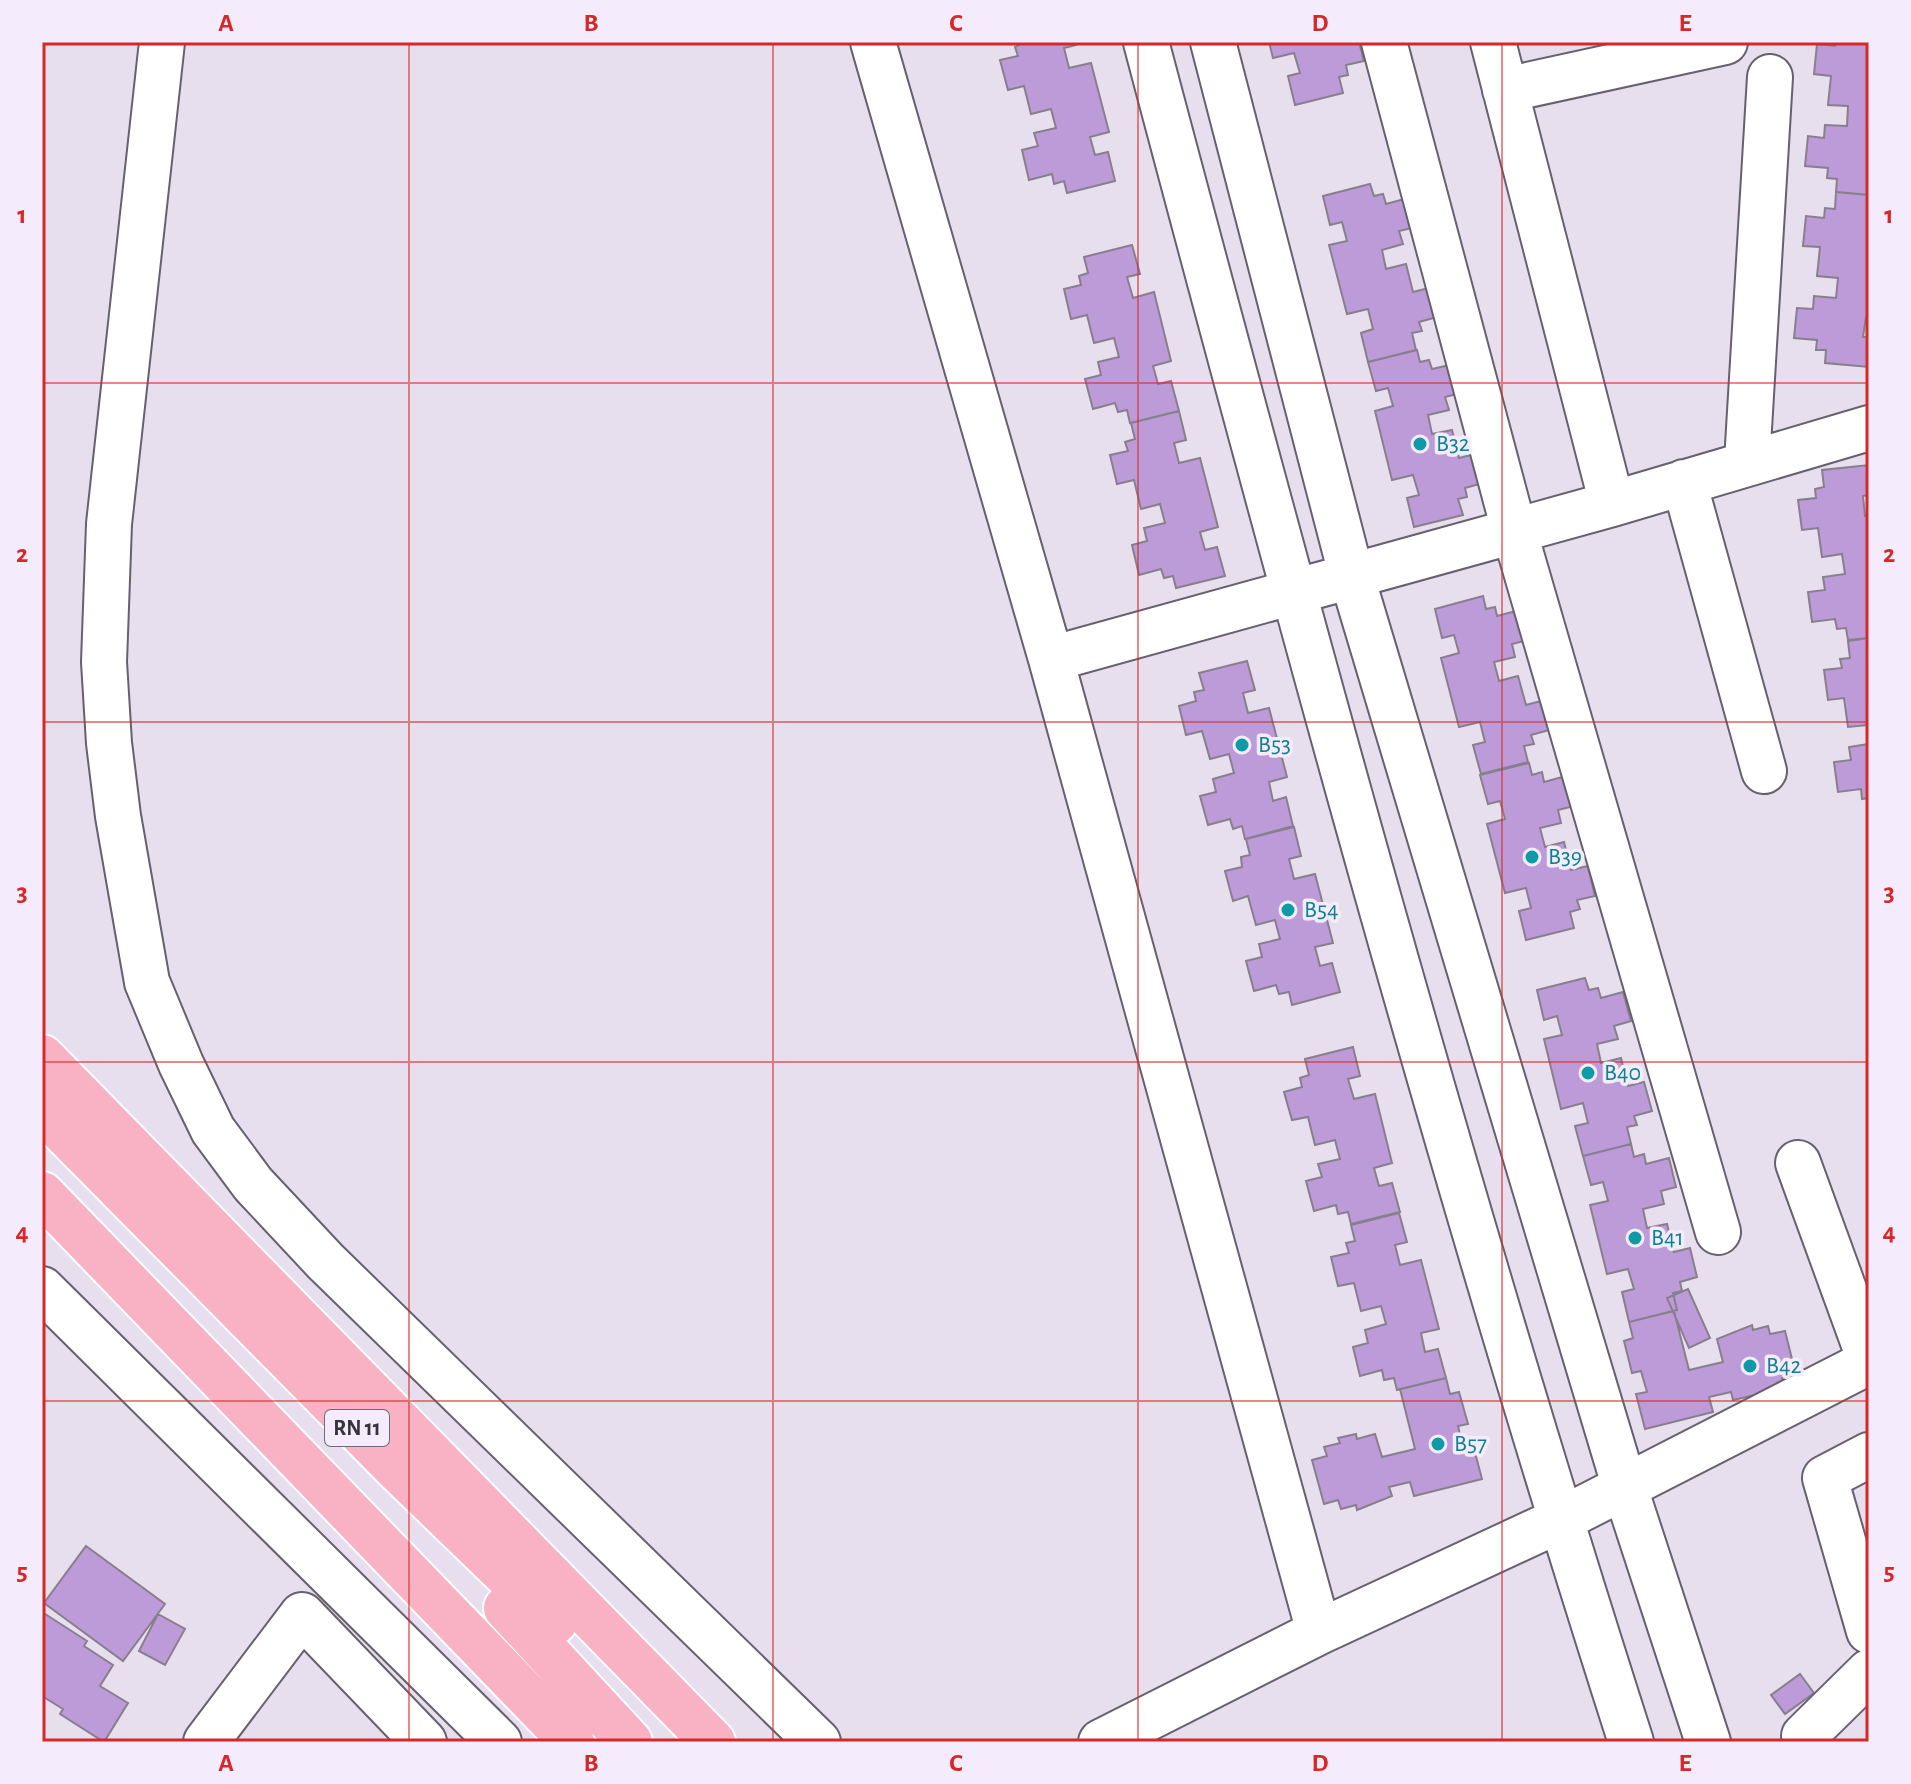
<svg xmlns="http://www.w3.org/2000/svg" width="1911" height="1784" viewBox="0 0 1911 1784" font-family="'Alegreya Sans',sans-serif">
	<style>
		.building { fill: #bd9bd8; stroke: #877f8d; stroke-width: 2 }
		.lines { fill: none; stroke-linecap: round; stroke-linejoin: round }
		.minor-casing { stroke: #68606e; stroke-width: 48 }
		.highway-casing { stroke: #fff; stroke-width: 48 }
		.minor { stroke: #fff; stroke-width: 44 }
		.highway { stroke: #f8b2c4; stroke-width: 44 }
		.grid { fill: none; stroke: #d62828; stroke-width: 2; stroke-opacity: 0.55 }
		.culture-dot { fill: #0f9aa8; stroke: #f4ebfc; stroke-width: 3 }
		.labels { text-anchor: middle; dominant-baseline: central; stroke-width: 7; stroke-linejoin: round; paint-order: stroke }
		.shield { fill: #f4ebfc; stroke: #6f6a74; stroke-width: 2 }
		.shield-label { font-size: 22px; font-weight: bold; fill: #363339 }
		.culture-label { font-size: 24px; fill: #0d838f; stroke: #f4ebfc; text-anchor: start }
		.neatline { fill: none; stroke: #d62828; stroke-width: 3 }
		.grid-label { font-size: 26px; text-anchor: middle; font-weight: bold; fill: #d62828 }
	</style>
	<rect width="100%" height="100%" fill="#e7deee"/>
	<!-- building -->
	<path class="building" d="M1025,42H1076V45L1064,48L1069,68L1091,63L1109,132L1090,137L1095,155L1108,152L1115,181L1067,193L1064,181L1054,184L1052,174L1029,180L1022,150L1038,146L1034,133L1056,128L1051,109L1031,114L1024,86L1008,90L1000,60L1018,56L1015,47Z
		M1269,42H1359L1364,61L1346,65L1348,75L1339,77L1343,93L1295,105L1288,76L1300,73L1294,53L1273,58Z
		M1835,42H1869V195L1836,192L1837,179L1827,178L1828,168L1805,166L1808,136L1824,138L1825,125L1847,126L1848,106L1828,105L1831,76L1814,74L1817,44L1835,46Z
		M1370,184L1374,196L1383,194L1386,204L1408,198L1416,227L1399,231L1403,244L1382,250L1386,269L1406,264L1413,292L1429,288L1437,317L1419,322L1422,331L1412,333L1416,350L1368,362L1361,333L1373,329L1368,309L1347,314L1329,245L1347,241L1342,222L1330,225L1323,196Z
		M1836,192L1869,195V318L1866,317L1863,337H1869V367L1825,363L1826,350H1816L1817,340L1794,338L1797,308L1813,309L1814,296L1836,298L1838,278L1817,276L1820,247L1803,246L1806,216L1824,218L1825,208L1835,209Z
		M1132,245L1140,274L1127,277L1133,298L1154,292L1171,361L1153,366L1158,384L1171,381L1179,411L1130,423L1127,410L1118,412L1115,403L1093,409L1085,379L1101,375L1098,362L1119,357L1114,338L1094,343L1087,315L1071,319L1064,289L1081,285L1079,276L1088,273L1084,257Z
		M1417,350L1420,362L1429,360L1432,369L1454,364L1461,393L1445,397L1449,410L1428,415L1432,434L1452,430L1459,458L1475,454L1483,483L1465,488L1467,497L1458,499L1463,515L1414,527L1407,498L1419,495L1413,475L1392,480L1375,411L1393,406L1388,388L1376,391L1368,362Z
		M1179,411L1186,440L1174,443L1179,463L1200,458L1218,527L1200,532L1205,550L1217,547L1225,576L1176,588L1173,576L1164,578L1161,569L1139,575L1132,545L1147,541L1144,528L1165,523L1160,504L1141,509L1134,480L1117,484L1110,455L1128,451L1125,442L1135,439L1131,423Z
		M1869,465V495L1863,496L1865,516H1869V638L1848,640L1846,628L1837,629L1835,619L1812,622L1808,592L1825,590L1823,577L1845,574L1842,554L1822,557L1818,528L1802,530L1798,500L1816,498L1815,489L1824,487L1822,470Z
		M1483,596L1486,609L1495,607L1497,616L1520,610L1528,640L1512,644L1515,657L1494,662L1499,681L1518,676L1526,705L1541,701L1549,730L1531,735L1534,744L1524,746L1528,762L1481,774L1473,745L1485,742L1480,722L1459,727L1441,658L1459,653L1454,635L1442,638L1435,609Z
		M1869,638V735L1868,725L1848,727L1844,698L1828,700L1824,670L1842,668L1840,659L1850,658L1848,641Z
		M1247,661L1255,690L1243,693L1248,713L1269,708L1287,777L1269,782L1273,801L1286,797L1293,826L1245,839L1242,826L1233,829L1230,819L1208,825L1200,796L1216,792L1213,779L1234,773L1229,754L1210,759L1202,731L1186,735L1179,706L1196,701L1194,692L1204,690L1199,673Z
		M1869,744V798L1862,799L1861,789L1838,792L1834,762L1851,760L1849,747Z
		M1529,763L1532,775L1542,772L1544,782L1566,776L1574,806L1558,810L1561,823L1540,828L1545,847L1564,842L1571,870L1588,866L1595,896L1577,900L1580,909L1570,912L1574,928L1526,940L1519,911L1531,908L1526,888L1505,893L1487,824L1505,819L1500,801L1488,804L1480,775Z
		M1294,827L1301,856L1289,859L1294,879L1315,874L1333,943L1315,947L1320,966L1332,963L1340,992L1292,1005L1289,992L1279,994L1276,985L1254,991L1246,961L1262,957L1259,944L1280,939L1275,920L1256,925L1248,896L1233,901L1225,871L1242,867L1241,857L1250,855L1246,839Z
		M1585,978L1589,990L1598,988L1601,998L1623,992L1631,1021L1614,1026L1618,1039L1597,1044L1601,1063L1621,1058L1628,1086L1644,1082L1652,1111L1634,1116L1637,1125L1627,1127L1631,1144L1583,1156L1575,1126L1588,1123L1583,1103L1561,1109L1544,1039L1562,1035L1557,1016L1544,1020L1537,990Z
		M1353,1047L1360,1076L1348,1079L1354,1099L1375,1094L1392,1163L1374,1168L1379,1186L1392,1183L1400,1212L1351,1224L1348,1212L1338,1214L1336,1205L1314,1211L1306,1181L1322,1177L1318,1164L1340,1159L1335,1140L1315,1145L1308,1117L1292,1120L1284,1092L1302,1087L1300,1078L1309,1075L1305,1059Z
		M1631,1144L1634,1157L1644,1154L1646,1164L1669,1158L1676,1187L1661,1191L1664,1204L1643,1209L1647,1228L1667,1224L1674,1252L1690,1248L1697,1277L1680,1282L1682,1291L1673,1293L1677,1310L1629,1322L1622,1292L1634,1289L1628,1269L1607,1274L1590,1205L1608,1201L1603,1182L1591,1185L1583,1156Z
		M1399,1213L1407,1242L1395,1245L1400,1265L1421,1260L1439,1329L1421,1333L1425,1352L1438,1349L1446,1378L1397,1390L1394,1378L1384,1380L1382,1370L1360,1376L1353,1347L1368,1343L1365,1330L1386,1324L1381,1306L1361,1311L1354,1283L1338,1286L1331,1257L1349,1253L1346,1243L1355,1241L1351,1225Z
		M1688,1289L1710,1338L1689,1348L1667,1298Z
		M1674,1311L1689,1370L1723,1362L1717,1339L1752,1325L1753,1330L1768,1326L1770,1334L1785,1331L1796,1375L1782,1378L1784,1387L1753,1402L1751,1396L1733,1400L1731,1392L1709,1397L1713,1412L1645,1429L1636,1394L1647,1392L1641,1371L1632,1373L1624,1341L1633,1338L1629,1322Z
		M1446,1378L1450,1394L1459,1392L1468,1424L1458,1426L1463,1448L1473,1445L1482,1479L1414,1496L1410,1482L1389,1487L1392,1496L1357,1510L1356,1505L1341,1509L1338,1500L1324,1504L1312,1460L1327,1456L1324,1447L1340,1443L1338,1438L1356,1434L1357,1439L1375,1434L1382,1457L1415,1449L1400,1389Z
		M86,1546L165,1604L123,1661L44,1603Z
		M42,1612L87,1641L84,1646L113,1665L100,1686L128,1703L104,1742L60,1714L63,1709L42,1696Z
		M158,1614L185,1629L165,1665L139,1651Z
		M1800,1674L1814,1693L1785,1714L1771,1695Z"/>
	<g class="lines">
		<!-- minor casing -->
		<g class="minor-casing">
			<path id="minor" d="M162,42L109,524L104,662L109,743L118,816L147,982L181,1064L213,1130L253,1184L325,1261L818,1742
				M873,42L1051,659L1319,1632L1560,1520L1869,1362
				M1146,42C1297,611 1451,1181 1631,1742
				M1213,42L1351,574L1625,1488L1708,1742
				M1384,42L1514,530L1718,1232
				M1493,42L1612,504
				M1505,90L1725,42
				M1747,462L1770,77
				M1684,482L1764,771
				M1051,659L1612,504L1869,428
				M1798,1163L1869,1358
				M42,1289L499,1742
				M1869,1455L1825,1478L1869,1631
				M206,1742L302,1615L424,1742
				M1101,1742L1319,1632
				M1810,1742L1804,1736L1869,1672"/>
		</g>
		<!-- highway casing -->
		<g class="highway-casing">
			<path id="highway" d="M42,1057L713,1742
				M42,1110L397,1469L555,1622
				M42,1194L572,1742
				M506,1608L630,1742"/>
		</g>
		<!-- minor -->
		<use href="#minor" class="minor"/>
		<!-- highway -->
		<use href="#highway" class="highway"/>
	</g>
	<!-- grid -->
	<path class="grid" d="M409,42V1742M773,42V1742M1138,42V1742M1502,42V1742M42,383H1869M42,722H1869M42,1062H1869M42,1401H1869"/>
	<!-- markers -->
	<g class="culture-dot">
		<circle cx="1420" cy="444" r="8"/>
		<circle cx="1242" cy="745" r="8"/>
		<circle cx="1532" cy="857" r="8"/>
		<circle cx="1288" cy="910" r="8"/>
		<circle cx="1588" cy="1073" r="8"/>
		<circle cx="1635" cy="1238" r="8"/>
		<circle cx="1750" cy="1366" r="8"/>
		<circle cx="1438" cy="1444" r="8"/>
	</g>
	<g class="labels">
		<!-- shield labels -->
		<rect class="shield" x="325" y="1410" width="64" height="36" rx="6"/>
		<g class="shield-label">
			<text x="357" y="1428">RN 11</text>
		</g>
		<!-- culture labels -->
		<g class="culture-label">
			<text x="1436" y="444">B32</text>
			<text x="1258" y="745">B53</text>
			<text x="1548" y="857">B39</text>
			<text x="1304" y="910">B54</text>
			<text x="1604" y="1073">B40</text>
			<text x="1651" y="1238">B41</text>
			<text x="1766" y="1366">B42</text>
			<text x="1454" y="1444">B57</text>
		</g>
	</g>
	<!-- border -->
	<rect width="1911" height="1784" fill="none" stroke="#f4ebfc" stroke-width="88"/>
	<rect x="44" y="44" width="1823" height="1696" class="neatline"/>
	<g class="grid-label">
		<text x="226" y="31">A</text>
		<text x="591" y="31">B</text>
		<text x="956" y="31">C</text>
		<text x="1320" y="31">D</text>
		<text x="1685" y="31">E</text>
		<text x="22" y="223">1</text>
		<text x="1889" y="223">1</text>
		<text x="22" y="562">2</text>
		<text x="1889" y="562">2</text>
		<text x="22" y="901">3</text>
		<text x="1889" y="901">3</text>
		<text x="22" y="1240">4</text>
		<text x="1889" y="1240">4</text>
		<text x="22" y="1580">5</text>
		<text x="1889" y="1580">5</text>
		<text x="226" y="1771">A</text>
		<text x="591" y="1771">B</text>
		<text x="956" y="1771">C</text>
		<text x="1320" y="1771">D</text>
		<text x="1685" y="1771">E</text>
	</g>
</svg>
